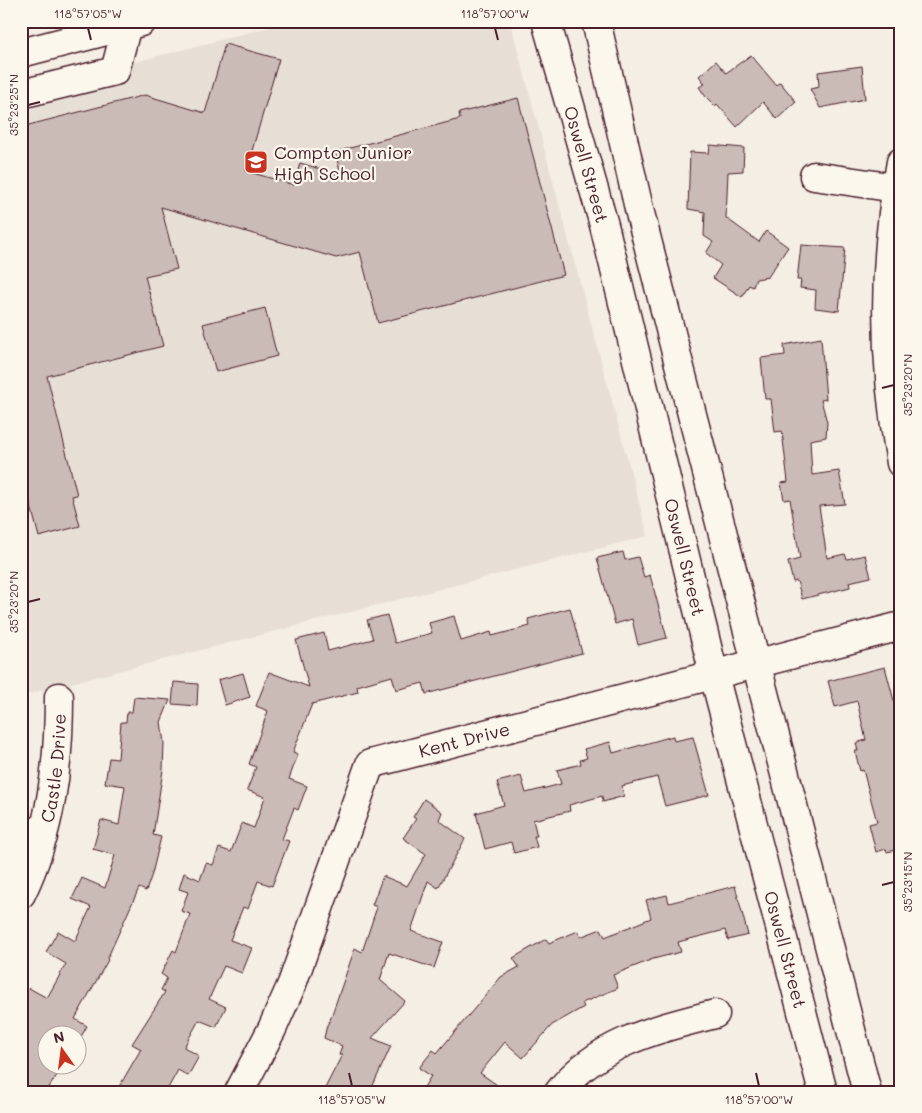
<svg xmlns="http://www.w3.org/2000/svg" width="922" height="1113" viewBox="0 0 922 1113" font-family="Mali,sans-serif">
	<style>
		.built { fill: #e7dfd6 }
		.building { fill: #cabbb6; stroke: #4a1f2b }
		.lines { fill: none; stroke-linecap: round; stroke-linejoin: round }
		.minor-casing { stroke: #4a1f2b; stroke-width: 31 }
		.major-casing { stroke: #4a1f2b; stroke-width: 31 }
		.minor { stroke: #fbf7ec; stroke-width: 28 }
		.major { stroke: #fbf7ec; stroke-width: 28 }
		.ticks { fill: none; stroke: #4a1f2b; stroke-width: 2 }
		.labels { text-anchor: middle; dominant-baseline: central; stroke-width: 4.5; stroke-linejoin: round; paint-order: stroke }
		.poi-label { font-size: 18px; fill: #4a1f2b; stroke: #fbf7ec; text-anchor: start }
		.street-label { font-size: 18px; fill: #4a1f2b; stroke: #fbf7ec }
		.neatline { fill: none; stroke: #4a1f2b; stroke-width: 2 }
		.ticks-label { font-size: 12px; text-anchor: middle; fill: #4a1f2b }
	</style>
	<rect width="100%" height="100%" fill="#f4eee4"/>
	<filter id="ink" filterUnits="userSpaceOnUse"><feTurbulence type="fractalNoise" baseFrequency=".02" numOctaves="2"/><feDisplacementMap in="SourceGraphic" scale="10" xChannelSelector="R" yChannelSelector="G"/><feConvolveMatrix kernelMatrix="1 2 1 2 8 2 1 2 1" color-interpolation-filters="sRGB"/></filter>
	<g filter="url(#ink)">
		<!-- built -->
		<path class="built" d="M293,21H510L648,536L21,696V92Z"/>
		<!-- building -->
		<path class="building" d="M225,44L279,59L246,171L294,185L300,163L341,175L335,152L460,119L459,113L518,98L564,275L378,323L360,252L336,258L161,207L177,269L145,276L163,346L47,376L77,495L72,496L80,526L39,537L21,468V127L145,95L205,113Z
			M751,55L776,85L780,82L796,102L777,119L763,102L737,127L717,104L715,106L706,97L699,87L705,84L699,76L716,61L726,73Z
			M862,66L865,99L820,108L810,89L819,87L818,72Z
			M710,145L744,148L743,171L728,172L726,218L759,242L766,231L788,247L768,277L756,279L753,287L749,285L742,297L713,278L721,265L706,253L713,242L704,236L705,212L688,209L690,152L709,153Z
			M801,245L845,248L839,311L815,308L816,290L800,288L801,280H797Z
			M265,308L277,356L216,372L203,324Z
			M821,338L826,399L821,400L827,422L826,437L810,440L812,475L839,471L845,504L819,506L827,558L845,554L847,559L865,555L871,577L849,582L850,587L802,599L797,581L793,582L788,562L800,559L790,499L784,500L781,483L788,482L782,431L775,432L771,399H765L761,358L785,355L784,345Z
			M623,552L625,560L638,557L644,577L650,575L667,638L638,645L632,619L615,624L597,558Z
			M570,608L582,653L426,694L423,683L396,690L392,676L357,686L358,692L312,704L293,752L298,754L289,779L307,786L298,810L294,808L282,839L289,841L272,886L258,881L248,909L243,907L230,940L252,948L242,973L224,966L209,999L226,1007L216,1027L199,1020L184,1047L199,1056L188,1076L178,1070L166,1092H116L141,1049L132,1044L165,992L161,990L167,978L161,974L173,950L176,952L190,914L181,911L188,892L179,889L184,873L200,880L206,863L213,865L219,848L231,852L242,823L254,828L265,797L247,790L256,767L249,764L268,711L256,706L269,672L309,687L296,640L324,633L328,651L373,639L367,620L387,615L395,643L432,633L429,623L454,616L461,641L491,632L492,636L530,626L528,619Z
			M885,667L901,727V849L887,852L886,849L876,852L869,824L877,822L863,770L860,771L855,751H858L856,743L866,740L857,701L835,707L828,681Z
			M243,673L250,697L225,705L218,680Z
			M174,682L198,684L197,706L172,704Z
			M134,697L170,700L161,722L164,743L163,770L153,835L161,837L152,874L146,891L139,888L107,959L108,960L75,1019L87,1026L78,1042V1036H48V1066H63L46,1092H28L21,1087V1001L29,988L47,998L66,964L46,952L58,931L75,941L91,907L72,899L82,878L105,888L115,855L93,849L101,820L119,825L125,786L105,783L109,758L118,759L121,722H126L127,712H132Z
			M673,736L674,741L693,737L709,795L665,806L657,777L622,786L624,796L603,802L602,796L569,805L570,811L533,820L537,836H534L537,847L514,853L511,842L485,849L476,813L504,805L497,782L521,776L526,793L561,784L557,770L581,764L580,760L587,758L584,749L610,742L613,753Z
			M424,799L442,812L439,820L465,839L438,888L428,881L411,931L443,942L434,968L389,953L380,980L405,1001L372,1038L391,1046L370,1092H323L342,1055H339L342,1046L324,1038L327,1025L330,1020L355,948L362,952L377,907L372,905L383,876L407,886L426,854L403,838L416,819L413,817Z
			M735,886L748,935L728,940L725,930L678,942L681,952L653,959L613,975L618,988L582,1003L584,1007L552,1025L523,1058L505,1042L480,1073L507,1092H421L431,1076L419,1068L433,1050L437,1053L501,977L519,967L513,958L546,939L549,943L578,931L580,937L601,929L605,937L651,918L646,900L667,895L669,903Z"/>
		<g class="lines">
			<!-- minor casing -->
			<g class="minor-casing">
				<g id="minor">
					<path d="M21,53L141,22"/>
					<path d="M21,94L115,71L127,25"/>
					<path d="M901,162C882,262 883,363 901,463"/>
					<path d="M814,176L896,188"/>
					<path d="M21,829L43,837"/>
					<path id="s1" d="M21,894C51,832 59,765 59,697"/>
					<path id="s2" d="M239,1092L272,1029L292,984L370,764L901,626"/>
					<path d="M559,1092C598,1042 657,1029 715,1014"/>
				</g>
			</g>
			<!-- major casing -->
			<g class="major-casing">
				<g id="major">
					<path id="s3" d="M546,21L604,225L714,675L823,1092"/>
					<path d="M596,21L640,213L867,1092"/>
				</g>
			</g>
			<!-- minor -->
			<use href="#minor" class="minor"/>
			<!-- major -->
			<use href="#major" class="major"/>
		</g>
	</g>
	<!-- ticks -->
	<path class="ticks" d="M88,28L91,40M495,28L498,40M28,105L40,102M882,388L894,385M28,602L40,599M882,885L894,882M349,1073L352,1086M756,1073L759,1086"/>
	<!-- icons -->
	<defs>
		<g id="school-square" transform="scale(1.25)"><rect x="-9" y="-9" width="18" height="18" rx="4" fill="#c8321e" stroke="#fbf7ec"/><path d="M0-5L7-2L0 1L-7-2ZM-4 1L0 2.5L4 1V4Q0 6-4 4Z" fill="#fff"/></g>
	</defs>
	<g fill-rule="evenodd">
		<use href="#school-square" x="256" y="162"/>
	</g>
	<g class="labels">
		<!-- poi labels -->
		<g class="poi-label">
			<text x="274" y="152">Compton Junior<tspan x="274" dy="21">High School</tspan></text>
		</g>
		<!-- street labels -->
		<g class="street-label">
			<text stroke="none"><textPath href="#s3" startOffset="149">Oswell Street</textPath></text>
			<text stroke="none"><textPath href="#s3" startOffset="554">Oswell Street</textPath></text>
			<text stroke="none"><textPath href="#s2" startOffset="451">Kent Drive</textPath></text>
			<text stroke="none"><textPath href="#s1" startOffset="131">Castle Drive</textPath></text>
			<text stroke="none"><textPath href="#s3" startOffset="959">Oswell Street</textPath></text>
		</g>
	</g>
	<!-- margin -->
	<rect width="922" height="1113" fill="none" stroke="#fbf7ec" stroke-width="55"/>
	<!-- north arrow -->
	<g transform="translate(62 1050) rotate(346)"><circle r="24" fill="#fbf7ec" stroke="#b4a19f"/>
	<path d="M0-4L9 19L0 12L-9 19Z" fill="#c8321e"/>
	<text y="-8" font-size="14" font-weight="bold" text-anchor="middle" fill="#4a1f2b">N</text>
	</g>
	<rect x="28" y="28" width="866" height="1058" class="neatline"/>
	<g class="ticks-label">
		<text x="88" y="18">118°57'05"W</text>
		<text x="495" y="18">118°57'00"W</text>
		<text transform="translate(14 105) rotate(-90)" y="4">35°23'25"N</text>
		<text transform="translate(908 385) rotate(-90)" y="4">35°23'20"N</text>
		<text transform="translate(14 602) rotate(-90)" y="4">35°23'20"N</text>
		<text transform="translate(908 882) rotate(-90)" y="4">35°23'15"N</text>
		<text x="352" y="1104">118°57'05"W</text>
		<text x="759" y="1104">118°57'00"W</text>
	</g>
</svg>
